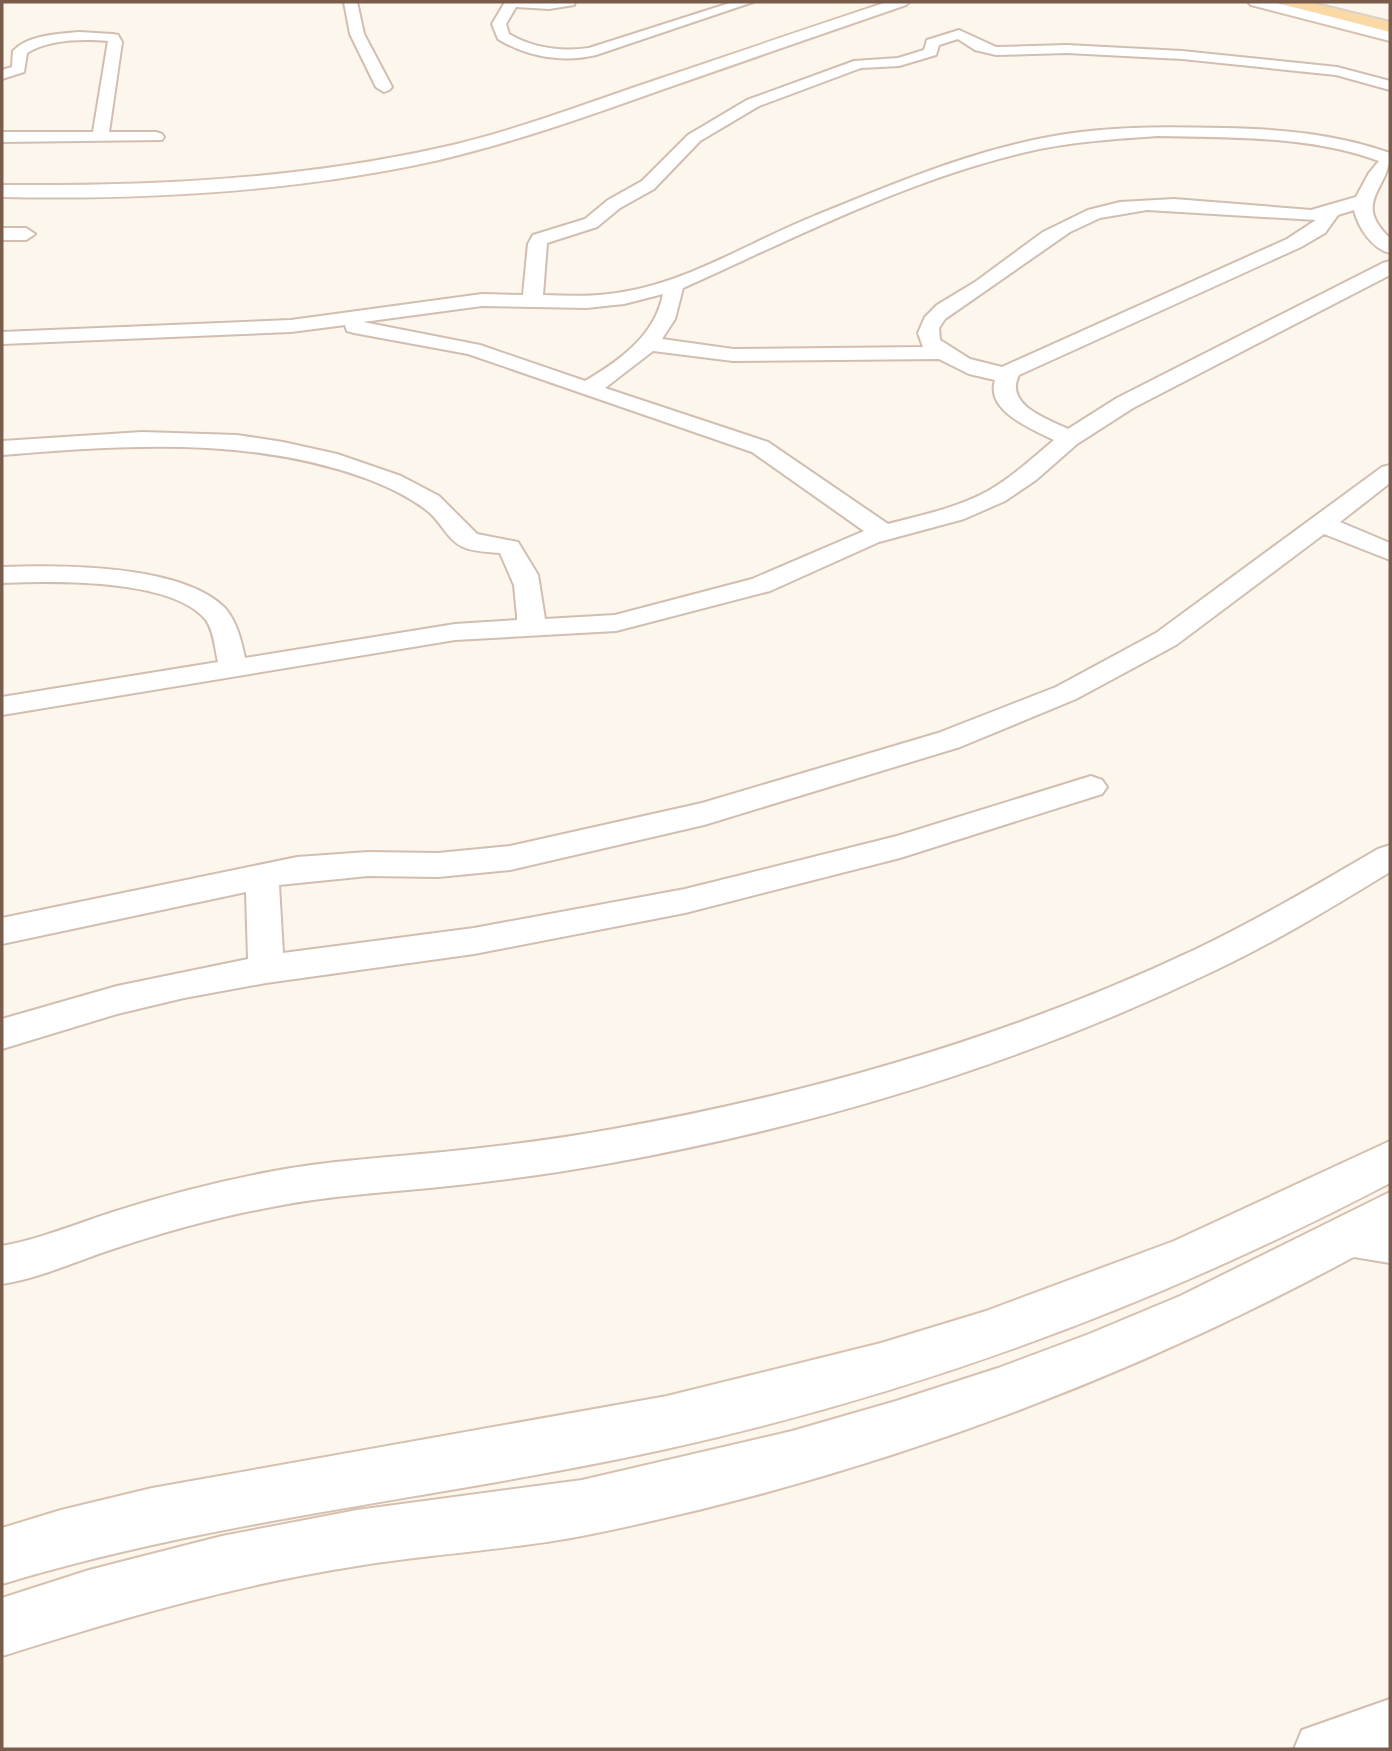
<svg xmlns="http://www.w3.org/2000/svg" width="1392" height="1751" viewBox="0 0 1392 1751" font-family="'Varela Round',sans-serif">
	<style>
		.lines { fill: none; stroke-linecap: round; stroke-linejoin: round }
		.street-casing { stroke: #d1beb0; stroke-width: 4 }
		.secondary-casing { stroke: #d6c0b0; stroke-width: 4 }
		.primary-casing { stroke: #dad1cd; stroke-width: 4 }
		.street { fill: #fff; fill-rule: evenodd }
		.secondary { fill: #fff; fill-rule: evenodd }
		.primary { fill: #fbd9a5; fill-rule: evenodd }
	</style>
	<rect width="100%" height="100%" fill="#fdf6ec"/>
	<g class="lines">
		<!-- street casing -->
		<g class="street-casing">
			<path id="street" d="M344,2H357L364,34L392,87L389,90L384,92L376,87L350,34Z
				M505,2H575L574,5L549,9L516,7L506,24L509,34C533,48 561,52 589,48L733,2H753L596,55C563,63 527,57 498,39L492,24Z
				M959,30L996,47L1067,45L1182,51L1337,67L1390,81V90L1336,75L1182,59L1067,53L996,55L975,50L958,39L939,45L936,55L899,66L861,68L759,106L700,141L654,189L620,208L597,227L547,243L543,295C570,296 596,297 623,292C690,281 752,241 814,216C900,181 988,143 1081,132C1129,126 1176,127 1224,128C1281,129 1336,134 1390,153C1390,189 1351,202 1390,238V253C1372,249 1358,227 1354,210L1338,215L1325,233L1301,247L1019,375C1004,405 1047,419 1068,429L1117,398L1383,263L1390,261V275L1133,408L1077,444L1036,480L1005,501L964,519L879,542L770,591L616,631L455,640L2,715V697L218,662C215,649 214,631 206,620C172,578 52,581 2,583V567C61,565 181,564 225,608C237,622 241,640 245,658L455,624L517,620V616L514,585L500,553C488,552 475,552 463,547C449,541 441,523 430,513C411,497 388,487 365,478C248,436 123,445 2,455V441L142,432L237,435L283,442L337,454L401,476L439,496L477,534L518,542L538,575L545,619L615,615L752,579L864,531L752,452L468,354L354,333L347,331L345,325L291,332L2,344V332L291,320L482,294L523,295L528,244L533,235L585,219L608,200L642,181L688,135L747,100L854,61L898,58L924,50L927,40ZM1158,136C1232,138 1309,135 1379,161L1369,173L1356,197L1311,210L1174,199L1120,202L1088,210L1043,232L975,282L937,305L925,317L918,333L923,347L733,349L662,339L675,319L683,288C794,238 907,180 1026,152C1069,142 1113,139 1158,136ZM1147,210L1316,220L1287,239L1002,367L970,359L940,340L939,328L945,319L1070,232L1100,218ZM663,294C655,336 619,361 585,381L480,345L363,322L482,306L586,308L624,304ZM653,351L733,361L939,359L969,374L995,380C985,411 1032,429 1054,440C1033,458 1012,477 988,491C957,508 922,515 888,524L768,442L605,388Z
				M79,32L113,34L118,35L122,42L109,132H156L162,134L164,137L162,140L2,142V132H93L108,41C83,39 49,39 27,53L24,72L2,79V70L12,67L13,51C28,35 58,34 79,32Z
				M2,228H26L35,234L26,240H2Z
				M1390,465V483L1340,522L1390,543V560L1324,534L1176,645L1076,699L960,747L704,825L510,870L438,877L368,876L279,885L283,953L474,928L685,889L897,836L1091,776L1102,780L1107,787L1102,794L900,858L685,913L474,954L266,983L184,998L117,1014L2,1049V1019L117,986L248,959L246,892L2,944V918L297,857L368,852L438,853L510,846L702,803L938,733L1056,687L1156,633L1382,467Z
				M1390,845V872C1334,906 1277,941 1218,969C1026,1062 821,1125 611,1163C551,1174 490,1182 430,1188C378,1193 327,1196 277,1206C221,1216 167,1231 113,1249C76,1261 41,1278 2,1284V1246C40,1239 76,1224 113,1212C165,1195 220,1181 274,1171C327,1161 380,1158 433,1153C493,1147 553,1140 613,1129C814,1093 1009,1037 1194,950C1257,920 1318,884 1378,849Z
				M1348,1218L1390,1225V1263L1348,1256L1333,1250L1327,1237L1333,1224Z
				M1390,1699V1749H1294L1302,1730Z"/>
		</g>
		<!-- secondary casing -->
		<g class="secondary-casing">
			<path id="secondary" d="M887,2H909L906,5C825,33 743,61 661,90C588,116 515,142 439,160C296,192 148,200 2,197V185C149,186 295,180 439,148C508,133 574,108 641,85C723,57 805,29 887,2Z
				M1248,2H1273L1390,31V41L1251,5Z
				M1390,1141V1183C1161,1303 919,1393 666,1449C445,1498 219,1518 2,1584V1528L61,1510L152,1488L667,1396L881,1343L986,1311L1174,1241Z
				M1390,1192V1237C1138,1378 866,1479 582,1536C508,1550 431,1554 357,1566C235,1585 119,1619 2,1656V1598L89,1570L222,1536L357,1510L582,1480L792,1431L896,1401L998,1368L1089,1334L1180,1296Z"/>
		</g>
		<!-- primary casing -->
		<g class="primary-casing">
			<path id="primary" d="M1283,2H1308L1390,22V32L1286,5Z"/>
		</g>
		<!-- street -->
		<use href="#street" class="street"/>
		<!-- secondary -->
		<use href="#secondary" class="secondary"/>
		<!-- primary -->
		<use href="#primary" class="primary"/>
	</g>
	<!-- border -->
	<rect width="1392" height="1751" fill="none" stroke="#7a5c4d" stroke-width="7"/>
</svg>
